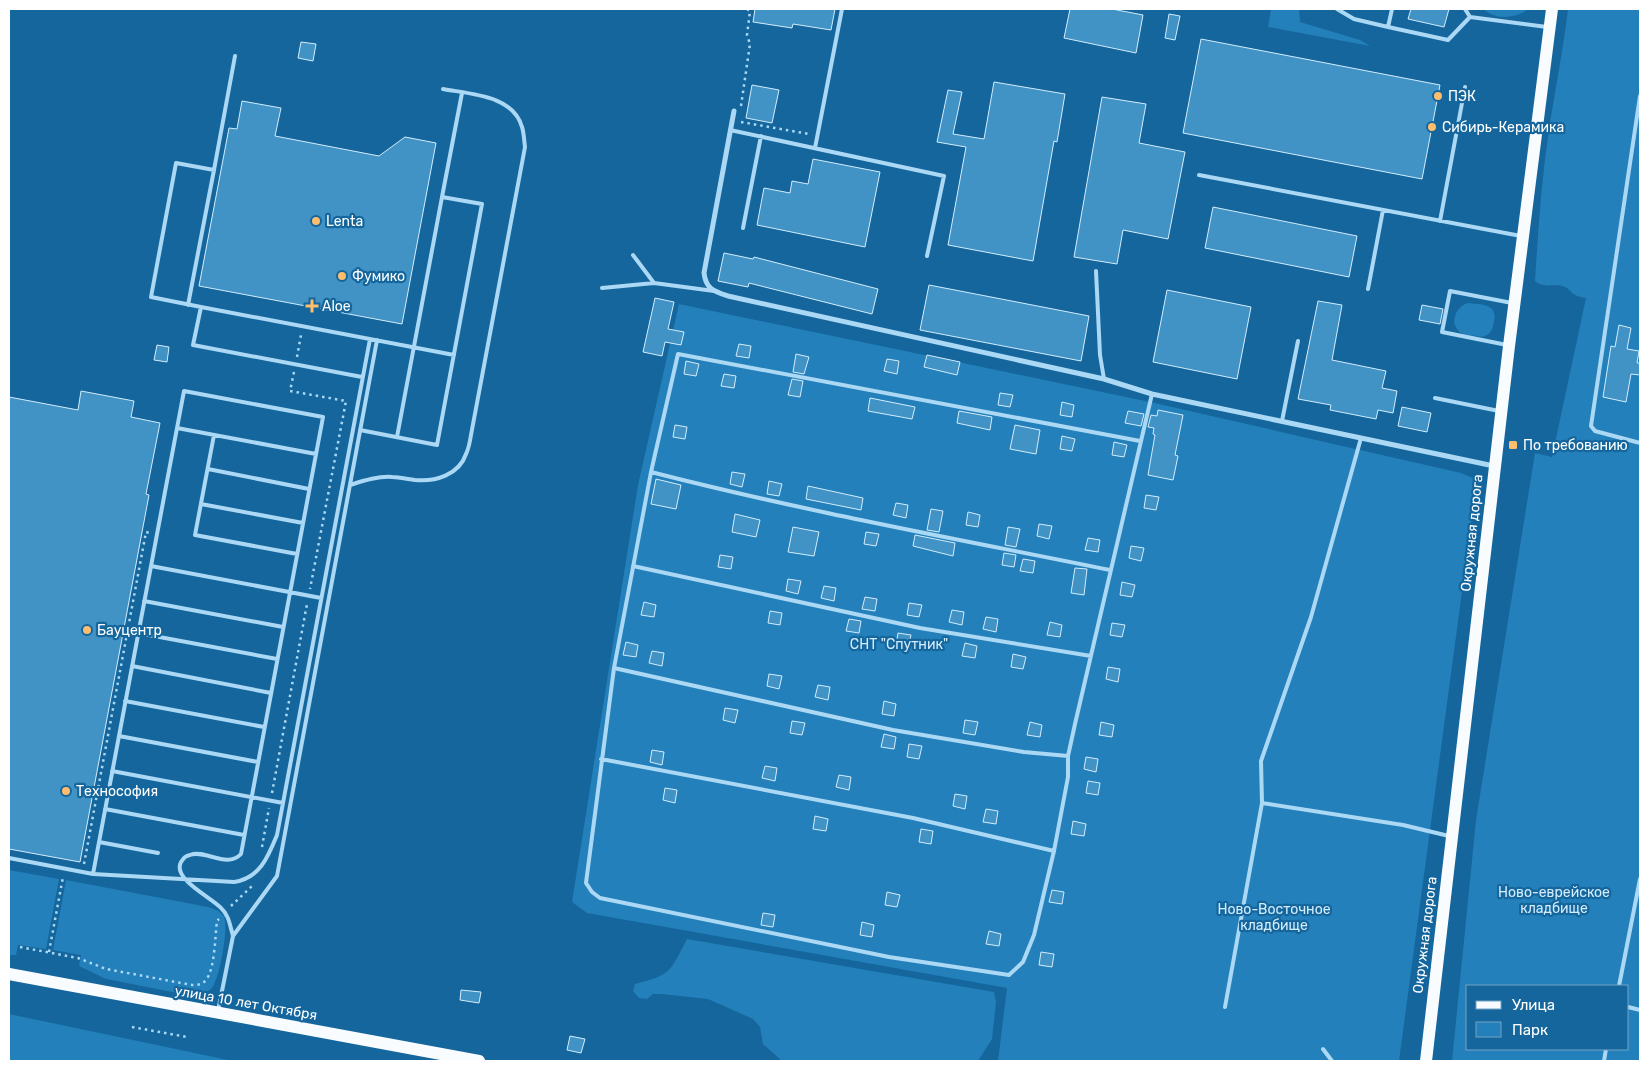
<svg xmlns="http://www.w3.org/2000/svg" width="1649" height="1070" viewBox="0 0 1649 1070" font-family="Rubik,sans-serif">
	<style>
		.green { fill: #2380ba; fill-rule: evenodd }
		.building { fill: #4192c5; stroke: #d3edfd }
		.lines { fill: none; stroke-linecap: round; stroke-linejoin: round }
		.path { stroke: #abd8f4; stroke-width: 2.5; stroke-dasharray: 2.5 4; stroke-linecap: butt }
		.service { stroke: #abd8f4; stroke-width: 4 }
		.minor { stroke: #abd8f4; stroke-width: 5 }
		.primary { stroke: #f8fcff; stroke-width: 12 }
		.poi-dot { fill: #ffbd6e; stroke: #14669d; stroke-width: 2 }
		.labels { text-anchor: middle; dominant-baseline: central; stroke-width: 4.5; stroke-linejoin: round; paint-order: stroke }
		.poi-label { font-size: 14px; fill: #fff; stroke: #14669d; text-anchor: start }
		.street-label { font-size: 14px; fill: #fff; stroke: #14669d }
		.park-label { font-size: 14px; fill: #d3edfd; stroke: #14669d }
	</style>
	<rect width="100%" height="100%" fill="#14669d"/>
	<!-- green -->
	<path class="green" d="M1271,9H1299L1300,22L1360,40L1370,46L1268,27Z
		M1484,9H1528C1517,19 1493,20 1484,9Z
		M1568,9H1640V1061H1452L1476,820L1535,453L1552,457L1586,298C1569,296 1572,288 1562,286C1551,283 1545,289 1535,281C1538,233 1541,185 1548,137C1554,94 1563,52 1568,9ZM1468,986H1628V1049H1468Z
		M1468,303C1481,305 1498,303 1494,322C1493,327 1492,332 1487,335C1484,337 1480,337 1476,336C1471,335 1465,335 1461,333C1448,324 1456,306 1468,303Z
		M679,304L1150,402L1461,473L1477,480L1399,1061H998L1007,988L587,913L572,902L638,485Z
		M9,870L59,879L46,949L18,945L16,955H9Z
		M66,880L208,907C214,909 221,911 224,917C229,928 219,982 211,989C204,994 196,994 188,995L106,979L79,966L81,955L53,950Z
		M687,939L994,992L996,1002L992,1039L978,1061H782L763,1044L760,1027L753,1019L708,999L662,994H653L647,999L639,998L633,991L635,984C672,975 670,971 687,939Z
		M9,1014L233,1061H9Z"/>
	<!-- building -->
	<path class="building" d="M755,9H835L831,30L793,24L792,28L753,22Z
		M1070,9H1112L1143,15L1136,53L1064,38Z
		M1411,9H1449L1444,27L1408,19Z
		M1169,14L1180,16L1175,40L1165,38Z
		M1201,39L1440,85L1422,179L1183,133Z
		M301,42L316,44L313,61L298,58Z
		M994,82L1065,94L1057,142L1054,141L1033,261L948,245L966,147L937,142L948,90L962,92L953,134L984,139Z
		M752,85L779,90L772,123L746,118Z
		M1102,97L1146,104L1139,143L1185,152L1168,239L1123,230L1117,264L1074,257Z
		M242,101L281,108L275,136L379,156L405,137L436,143L402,324L199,286L229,128L237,129Z
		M813,159L880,172L865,247L757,225L764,188L790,193L792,181L808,184Z
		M1213,207L1357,236L1349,277L1205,248Z
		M724,253L753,259L754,257L878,289L872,314L749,283L748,287L718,281Z
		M929,285L1089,316L1081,361L920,330Z
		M1167,290L1251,307L1237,379L1153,362Z
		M655,298L674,302L668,329L684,332L681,345L665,342L662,356L643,352Z
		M1318,301L1342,305L1332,360L1386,371L1382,388L1397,391L1393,413L1378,410L1376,419L1330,410L1331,405L1298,399Z
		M1422,305L1443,309L1440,324L1419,320Z
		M1619,325L1631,328L1627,349L1639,351L1637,363H1640V375L1631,374L1626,402L1603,397L1611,346L1615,347Z
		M739,344L751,346L749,358L736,356Z
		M157,345L169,347L167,362L154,360Z
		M796,354L809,357L804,374L793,372Z
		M927,355L960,362L957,375L924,367Z
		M887,359L899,361L897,374L884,371Z
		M686,361L699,364L696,376L684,374Z
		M724,374L736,376L734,388L721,386Z
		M792,379L803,381L800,397L788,395Z
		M81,391L134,401L131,417L160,423L146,494L149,495L80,862L9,849V397L78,410Z
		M1000,393L1013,395L1010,407L998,405Z
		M870,398L915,407L912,419L868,411Z
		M1062,402L1074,405L1072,417L1060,415Z
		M1402,407L1431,413L1427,432L1398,426Z
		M1158,410L1183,415L1175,455L1178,456L1173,480L1148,475L1155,435L1153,434L1154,428L1148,427L1151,415L1157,416Z
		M959,411L992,417L990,430L957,423Z
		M1128,411L1144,414L1141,426L1125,423Z
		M675,425L687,427L685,439L673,437Z
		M1015,425L1040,430L1036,454L1010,449Z
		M1062,436L1075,439L1072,451L1060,449Z
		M1114,442L1127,445L1124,457L1112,455Z
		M732,472L745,474L742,487L730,484Z
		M656,479L681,485L676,509L651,504Z
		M769,481L782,484L779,496L767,494Z
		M808,486L863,498L861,510L806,499Z
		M1146,495L1159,497L1156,510L1144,508Z
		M896,503L908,505L906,518L893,515Z
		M931,509L943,511L939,532L927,530Z
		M968,512L980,515L978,527L966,525Z
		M735,514L760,520L756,537L732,532Z
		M1039,524L1052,526L1049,539L1037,536Z
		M793,527L819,532L814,556L788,552Z
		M1008,527L1020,529L1016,547L1005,545Z
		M866,532L879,534L876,546L864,544Z
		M915,535L955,543L953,556L913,546Z
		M1088,538L1100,540L1098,552L1085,550Z
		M1131,546L1144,548L1141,561L1129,558Z
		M1004,553L1016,555L1014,567L1002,565Z
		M720,555L733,557L731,569L718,567Z
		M1023,559L1035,561L1033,573L1020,571Z
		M1075,568L1087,569L1084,595L1071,593Z
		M788,579L801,581L798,594L786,591Z
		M1122,582L1135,585L1132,597L1120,595Z
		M824,586L836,588L834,601L821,598Z
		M865,597L877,599L875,611L862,609Z
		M644,602L656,605L654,617L641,615Z
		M909,603L922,605L919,617L907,615Z
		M952,610L964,612L962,625L949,622Z
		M770,611L782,613L780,625L768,623Z
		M986,617L998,619L996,632L983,629Z
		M849,619L861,621L859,633L846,631Z
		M1050,622L1062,625L1060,637L1047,635Z
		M1112,623L1125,625L1122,637L1110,635Z
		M898,633L911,635L908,648L896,645Z
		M626,642L638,645L636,657L623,655Z
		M965,643L977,646L975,658L962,656Z
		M652,651L664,653L662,666L649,663Z
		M1013,654L1026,657L1023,669L1011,667Z
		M1108,667L1120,669L1118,682L1106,679Z
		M769,674L782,676L779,689L767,686Z
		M818,685L830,687L828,700L815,697Z
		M884,701L896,704L894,716L882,714Z
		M725,708L738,710L735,723L723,720Z
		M965,720L978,722L975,735L963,733Z
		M792,721L805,723L802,735L790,733Z
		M1030,722L1042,725L1040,737L1027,735Z
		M1101,722L1114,725L1112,737L1099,735Z
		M884,734L896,737L894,749L881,747Z
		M909,744L922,746L919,759L907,757Z
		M652,750L664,752L662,765L650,762Z
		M1086,757L1098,759L1096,772L1084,769Z
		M765,766L777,768L775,781L762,778Z
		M839,775L851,777L849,790L836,787Z
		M1088,781L1100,783L1098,795L1086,793Z
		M665,788L677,790L675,803L663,800Z
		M955,794L967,796L965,809L953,806Z
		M986,809L998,811L996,824L983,822Z
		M815,816L828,819L826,831L813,829Z
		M1073,821L1086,824L1084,836L1071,834Z
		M921,829L933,831L931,844L919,842Z
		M1052,890L1064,892L1062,904L1049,902Z
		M887,892L900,895L897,907L885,905Z
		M763,913L775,915L773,927L761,925Z
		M862,922L874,925L872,937L860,935Z
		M989,931L1001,934L999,946L986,944Z
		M1041,952L1054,954L1052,967L1039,965Z
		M461,990L481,992L479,1003L460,1000Z
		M570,1036L585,1039L581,1053L567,1050Z"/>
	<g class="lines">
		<!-- path -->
		<path class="path" d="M741,106L750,44L747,35L750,11L747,9
			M741,122L809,134
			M297,357L301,335
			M294,372L290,391L346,401L310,589
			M272,793L307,604
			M262,847L269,808
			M84,864L146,532L150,533
			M231,906L252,886
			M20,947L78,958L106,969L192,985C197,985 202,985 206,980C215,969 215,936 217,921L219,919
			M49,952L63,877
			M132,1027L187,1037"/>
		<!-- service -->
		<path class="service" d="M1337,9L1354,19L1388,27
			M1392,9L1388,27L1448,40L1470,17
			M1465,9L1470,17L1547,27
			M1640,96L1591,426L1595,431L1640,443
			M730,130L944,176L927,256
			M815,148L842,9
			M214,170L235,56
			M1199,175L1521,236
			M442,197L462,93
			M1440,221L1465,87
			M743,228L761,136
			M633,255L654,283
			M1096,271L1100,355L1104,379
			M602,288L654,283L714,291
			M1368,289L1383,210
			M188,305L214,170L176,163L151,297L201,307L454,355
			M201,307L193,345L362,377
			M1507,345L1442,332L1450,291L1512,303
			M1435,398L1499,411
			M1282,421L1298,341
			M177,428L316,454
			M360,430L437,445L482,204L442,197L397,437
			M214,435L195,535L297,554
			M1140,441L678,354L651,472L614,668L586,883L592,892L600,898L889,957L1009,975L1023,962L1034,935L1054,851L1068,777V756L1075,724L1152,394
			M208,469L309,489
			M651,472C803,511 957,539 1110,570
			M350,485C363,481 378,476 392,477C399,477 407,479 415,480C435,482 459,475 466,454C469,448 470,441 471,435L525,147C524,140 524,133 522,127C513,95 470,94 443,89
			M201,504L303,523
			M151,566L321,598
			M633,566L920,628L1091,656
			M144,601L283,627
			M138,633L277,659
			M132,666L271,693
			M614,668L893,730L1024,752L1068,756
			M125,701L264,727
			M119,736L258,762
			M601,759L913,818L1054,851
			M112,771L283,803
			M1262,803L1403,825L1449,836
			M105,809L244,835
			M99,842L158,853
			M9,858L93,874L234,882C260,878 268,857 277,835L370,339
			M93,874L184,391L323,417L241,854C227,869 205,849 190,855C185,856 184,858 181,862C172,879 211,897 221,908C229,915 230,926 233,936L218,1011
			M233,936L277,876L377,340
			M1619,986L1640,879
			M1225,1007L1262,803L1261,761L1311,617L1361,438
			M1628,1007L1640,1010
			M1323,1049L1332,1061
			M1604,1061L1606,1049"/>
		<!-- minor -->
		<path class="minor" d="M734,111L704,273C706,289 713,291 728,296L1104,379L1152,394L1494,466"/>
		<!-- primary -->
		<path class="primary" d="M9,974L479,1061
			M1426,1061L1509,346L1552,9"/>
	</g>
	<!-- markers -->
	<g class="poi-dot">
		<circle cx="1438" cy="96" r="5"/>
		<circle cx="1432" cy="127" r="5"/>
		<circle cx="316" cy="221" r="5"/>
		<circle cx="342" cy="276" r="5"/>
		<path d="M309.5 298.5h5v5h5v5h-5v5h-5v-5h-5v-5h5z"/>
		<rect x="1508" y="440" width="10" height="10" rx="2.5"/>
		<circle cx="87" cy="630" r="5"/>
		<circle cx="66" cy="791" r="5"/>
	</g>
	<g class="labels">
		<!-- poi labels -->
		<g class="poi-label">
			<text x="1448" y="96">ПЭК</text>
			<text x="1442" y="127">Сибирь-Керамика</text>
			<text x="326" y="221">Lenta</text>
			<text x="352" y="276">Фумико</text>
			<text x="322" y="306">Aloe</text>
			<text x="1523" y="445">По требованию</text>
			<text x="97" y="630">Бауцентр</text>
			<text x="76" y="791">Технософия</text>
		</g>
		<!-- street labels -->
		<g class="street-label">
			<text transform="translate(1472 533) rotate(-84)">Окружная дорога</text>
			<text transform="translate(1425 935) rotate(-83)">Окружная дорога</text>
			<text transform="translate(246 1003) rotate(10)">улица 10 лет Октября</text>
		</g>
		<!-- park labels -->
		<g class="park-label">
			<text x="899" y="644">СНТ "Спутник"</text>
			<text x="1554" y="892">Ново-еврейское<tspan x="1554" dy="16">кладбище</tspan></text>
			<text x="1274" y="909">Ново-Восточное<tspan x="1274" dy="16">кладбище</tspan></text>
		</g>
	</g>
	<!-- border -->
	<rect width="1649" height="1070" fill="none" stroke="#ffffff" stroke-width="20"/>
	<!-- legend -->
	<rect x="1466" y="985" width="162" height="65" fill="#14669d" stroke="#72a3c4"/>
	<rect x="1476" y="1001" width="25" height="8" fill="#f8fcff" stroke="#72a3c4"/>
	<text x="1512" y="1010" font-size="15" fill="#ffffff">Улица</text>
	<rect x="1476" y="1022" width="25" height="15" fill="#2380ba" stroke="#72a3c4"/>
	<text x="1512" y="1035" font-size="15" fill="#ffffff">Парк</text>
</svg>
